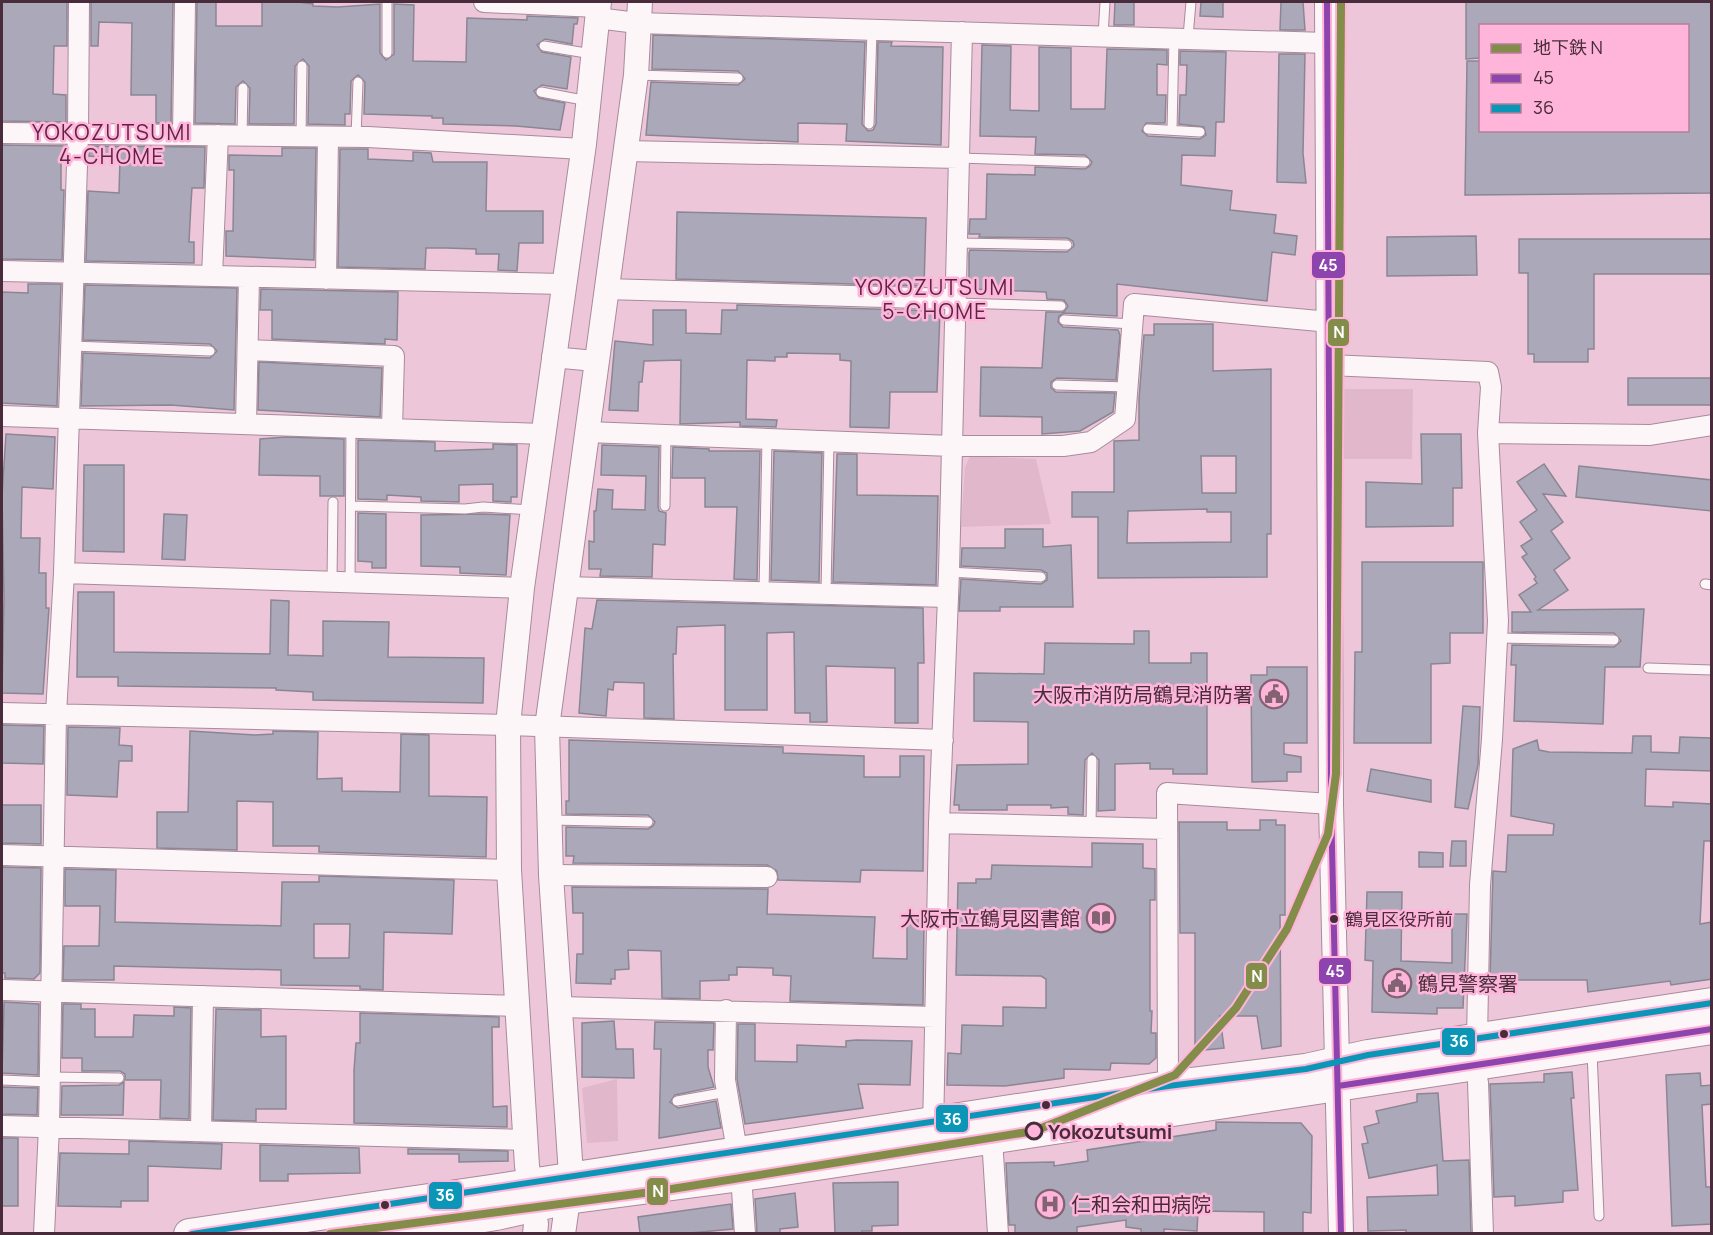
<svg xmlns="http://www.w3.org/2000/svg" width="1713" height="1235" viewBox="0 0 1713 1235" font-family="Manrope,'Noto Sans JP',sans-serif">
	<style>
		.green { fill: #e1b7cb }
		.building { fill: #aba9b9; stroke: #8a8694; stroke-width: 1.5; fill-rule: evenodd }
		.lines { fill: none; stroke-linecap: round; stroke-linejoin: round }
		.service-casing { stroke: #a88a9a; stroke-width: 11 }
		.minor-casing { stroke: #a88a9a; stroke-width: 22 }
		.tertiary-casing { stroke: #a88a9a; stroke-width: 26 }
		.primary-casing { stroke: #a88a9a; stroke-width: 32 }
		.service { stroke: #fcf6f9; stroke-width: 9 }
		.minor { stroke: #fcf6f9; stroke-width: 20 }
		.tertiary { stroke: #fcf6f9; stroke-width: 24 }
		.primary { stroke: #fcf6f9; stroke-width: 30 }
		.bus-1-casing { stroke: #ffb5d9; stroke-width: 10 }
		.bus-2-casing { stroke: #ffb5d9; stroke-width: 10 }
		.bus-1 { stroke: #8e44ad; stroke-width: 6 }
		.bus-2 { stroke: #0b96b8; stroke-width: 6 }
		.metro-1-casing { stroke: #ffb5d9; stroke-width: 12 }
		.metro-1 { stroke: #838c48; stroke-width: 8 }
		.bus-dot { fill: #492c3b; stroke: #ffb5d9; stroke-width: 2 }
		.stop-dot { fill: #ffb5d9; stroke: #492c3b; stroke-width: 3 }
		.labels { text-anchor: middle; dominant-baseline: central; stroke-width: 5; stroke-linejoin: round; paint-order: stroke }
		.bus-label { font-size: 18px; fill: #492c3b; stroke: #ffb5d9; text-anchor: start }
		.poi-label { font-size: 20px; fill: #492c3b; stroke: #ffb5d9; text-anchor: end }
		.stop-label { font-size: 20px; font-weight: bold; fill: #492c3b; stroke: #ffb5d9; text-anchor: start }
		.neighbourhood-label { font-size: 21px; letter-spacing: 1.5px; fill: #5f2344; stroke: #ffb5d9 }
		.line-badge { stroke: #ffb5d9; stroke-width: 2 }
		.badge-label { font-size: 16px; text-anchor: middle; font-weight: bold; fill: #fff }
	</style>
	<rect width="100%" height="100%" fill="#eec6da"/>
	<!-- green -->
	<path class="green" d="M1340,389H1413L1412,459H1340Z
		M970,456L1036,459L1051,524L961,527L965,467Z
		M617,1079L618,1141L587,1143L582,1088Z"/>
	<!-- building -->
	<path class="building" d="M2,2H67V46H54L53,94L66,95V122L2,121Z
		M91,2H173L171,123H156V95H131L132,23L99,22L98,46H91Z
		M197,2H216V26H262V2H298L313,4V6L338,7L380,4V53L386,60L394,54V4L414,5L413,61L466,62L467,18L527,20V16L578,18L577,24H574L572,44L545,39L537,45L542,52L571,57L567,89L542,85L534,91L539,98L565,103L560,130L516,126L443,124V118H432V116L364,114L365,82L358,75L351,81L350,114H345V125L308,124L309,66L303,59L295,66L294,124H249L250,88L243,81L236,87L235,124L195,123Z
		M1115,2H1134V25H1114Z
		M1201,2H1223V17L1200,16Z
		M1281,2H1303L1305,30H1280Z
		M1466,2H1712V193L1465,195L1467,61H1480V130H1688V26H1480V58L1466,59Z
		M653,35L865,42L862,124L868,131L873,130L876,124L878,42H892L891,46L943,47L941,145L846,141L847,124L798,123V142L646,135L651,82L738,85L745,79L738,71L652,69Z
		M982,45L1011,46L1010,110L1039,111V47L1071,48V109H1105L1107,49L1167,50V65L1157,64V95H1166L1165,123H1146L1142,131L1148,136L1200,139L1206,135L1204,127L1179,124L1180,95H1186L1187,65H1180V51L1226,52L1224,122H1216L1215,156L1182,155L1181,185L1232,191L1230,210L1276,215L1274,233L1297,236L1295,255L1272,252L1267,301L1117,284V316L1064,313L1059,316L1058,322L1063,327L1118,330L1120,335L1116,380L1057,378L1051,382V388L1056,392L1115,393L1113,412L1080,431L1042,434V417L980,416L981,367L1042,368L1046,312H1064L1068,306L1064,300L1047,299L1046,292L969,289V253L970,250L1067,252L1074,246L1073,241L1067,238L979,237L980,234H969L970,219H986L987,174L1035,175V167L1085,169L1090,166L1092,162L1085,155L1035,154L1036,137L980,136Z
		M1279,54H1305L1303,153L1306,183L1277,182Z
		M2,145L66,146L65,155L61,154V190H64L62,260L2,259Z
		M90,146L205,147L204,188H192L191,203L189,242H194V263L86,261L88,191L119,193L120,159L89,156Z
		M282,148H316L314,260L226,256V231H233L234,170H229V155L282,156Z
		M340,149H368V159L413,161V152L431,153L433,162H487L486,211H543V243H519L517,271L498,270L499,254H476V249L446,248H426L425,269L338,267Z
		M677,212L926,218L924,286L676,279Z
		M1476,236L1477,275L1387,276V237Z
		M1519,239H1712V274H1594V349H1588V362H1534V354H1528V273H1519Z
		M28,284H61L57,406L2,403V292L28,293Z
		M85,285L237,288L234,410L171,405L81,406L83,353L210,358L217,351L210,344L83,340Z
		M261,289L398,292L397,340L385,339V344L272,339V310H260Z
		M737,305L940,311L937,392H890L889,428L850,427L851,361L840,360V354L787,353V357H775V361L747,360L746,419L777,420L776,427L740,426V422L680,424L681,360L644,361L642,382H639L638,411L609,410L615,341L653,345V310H686V333L721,334L722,310H737Z
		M1154,324H1213V371L1271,369V534H1267V577L1098,578V517H1072V492H1114V441L1139,440V399L1144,335H1154ZM1201,456H1236V493H1202ZM1207,509V512H1231V542L1127,543L1128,511Z
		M259,362L382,368L380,417L258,410Z
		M1628,378H1712V405H1628Z
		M6,434L55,437L53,489L22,487L21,538H40L39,573H46V608H49L43,694L2,693L4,598L2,496Z
		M1421,434H1461L1462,488H1453V526L1366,527V482L1422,484Z
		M286,437L344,439V496H320V476L259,475L260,439Z
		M358,440L435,442V451L493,449V444L517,445V497H511V502L493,501V484L459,485V502L421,501V497L387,495V500L358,499Z
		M602,445L659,447L658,506L659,511L666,513L665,545L653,544L652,577L600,576L601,569H589V541L594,542V511H596L598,489L613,490L612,509L645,510L646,476L601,475Z
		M673,447L709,449V451H760L757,580L734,579L737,507H705V478H672Z
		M774,451L822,453L819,582L771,580Z
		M837,454H857V495L938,496L936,585L833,582Z
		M1544,464L1566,496L1543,494L1563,522L1551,531L1570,558L1554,570L1568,590L1538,610L1644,609L1640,667H1605L1603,724L1514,721L1516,665H1511L1512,645L1614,647L1621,641L1614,633L1512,632V612H1531L1519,595L1537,583L1534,579L1536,577L1522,557L1527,554L1521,546L1532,539L1520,522L1537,510L1517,482Z
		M84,465H124V552L83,551Z
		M1579,466L1712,480V511L1576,497Z
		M358,513L386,514V568H372V562L358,561Z
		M164,514L187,515L185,560L162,559Z
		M483,514L510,515L506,575L460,573V567L421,566V515Z
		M1005,529H1043V547L1071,545L1073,607H1000V611H959L961,579L1041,584L1047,580V573L1041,570L961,566L962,548H1005Z
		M1362,562H1483V633H1450V663L1431,664V743H1354L1355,652H1362Z
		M78,592H114V652L270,654L271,600L289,601L288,655L323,656V621L389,622L388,657L484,658L483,703L313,700V692L276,690V688L118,686V677H77Z
		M597,600L923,608L924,663H918V723H895V668L826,666L827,722H810V713H795L794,632L767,633V710H725V625L677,627L676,654H673L674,719L644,718V683L614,682L613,690L608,689L606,716L579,713L585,628L592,629Z
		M1134,631H1149V663H1191V653H1207V774H1173V769H1150V763L1115,764V810L1098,811L1099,760L1092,753L1085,760L1083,815L1068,814V807L1051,808V805H1007V810H959V805H954L957,765L1028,764V722L974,721V673L1044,674L1045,643L1134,644Z
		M1267,667H1307V743H1284V754L1301,757V772H1287V781L1252,782L1251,675H1267Z
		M1463,706L1480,707L1478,765L1468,809L1455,807Z
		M2,725L44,726L43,764L2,763Z
		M68,727L120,728L119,745L132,746V761H119L117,797L67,795Z
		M190,731L255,735L273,734V731L318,732L317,779L342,778V791L400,792L401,734L429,735V796L487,797L486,857L319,852V846H273V802L237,801V850L157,848V812H188Z
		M1633,736H1651V752L1679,753L1680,737L1712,738V771L1646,769L1645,806L1673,807V802L1712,804V841H1704L1700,924L1712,922V979L1671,985L1670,981L1588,992L1587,980H1490L1493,871L1506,872L1508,835H1553L1554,824L1511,816L1513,749L1537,740L1539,750L1549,752L1632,753Z
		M569,740L783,747V753L864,756V777H900V756H924L923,871L861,870L860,882L778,880L777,871L767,865L573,863L574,856H566V827L648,829L653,826L655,822L648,815L566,814V801H569Z
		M1371,769L1431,780V802L1367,791Z
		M2,805H41V844L2,843Z
		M1260,820H1276V825H1285V915H1280L1281,1046L1262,1049L1257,1016H1220L1224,1048L1195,1051V933H1180L1179,822H1227V830H1260Z
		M1452,841H1466V866H1450Z
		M1092,843L1143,844V868L1155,869V900H1150V1011H1152L1151,1033H1156V1058L1149,1064L1111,1063L1110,1070L1064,1069V1078L1005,1086L947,1085L948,1053L961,1054L962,1025L1003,1026V1007L1046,1008V979L1041,976L956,975L958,883H976V879H991L992,865L1092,867Z
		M1419,852L1443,853V867H1419Z
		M2,867L41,868L40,973L34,979L5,978V973H2Z
		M65,869L116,870L115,922L281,926L282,882H319V876L454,880L452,934L384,932L383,990L360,989V986L281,985V970L114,966V980H63L64,946H99L100,906H65ZM314,924H350L349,958H314Z
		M572,887L768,889L767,914L875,917L873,958L907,959V918H924L923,1005L790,1001L791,976L773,975V968L737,967V975H729V980L700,981V999L662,998L661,951L628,950L629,969L615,970V979H611V984L576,983L577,954H583V913H573Z
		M1367,892H1402L1401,961L1452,963V914H1467L1463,1008H1437V1014L1372,1012L1373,961L1365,960Z
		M4,1002L39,1004L38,1075L2,1073Z
		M63,1004H81V1009H95V1037H133L134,1015L174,1016V1007L191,1008L189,1119L160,1118L161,1080H125V1074L120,1071H82V1058H62Z
		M216,1009L261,1010V1037L286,1036V1109H256V1121L213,1120Z
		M360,1013L499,1017V1027H492L493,1107L507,1106V1127L354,1123V1071L356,1043H360Z
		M614,1021L616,1049H633L634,1078L582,1077V1023Z
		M655,1022L714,1023L713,1050H708V1067L714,1087L675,1095L670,1102L678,1108L716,1101L721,1128L659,1138L661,1049H654Z
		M738,1024H755V1061L797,1062V1045L846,1047V1041L856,1040L912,1041L910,1085L858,1084L863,1108L745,1124L737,1079Z
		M1572,1072L1574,1098H1571L1578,1190L1563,1191V1202L1515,1206V1196L1494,1197L1490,1084L1544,1082V1074Z
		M1700,1073L1701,1086L1712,1085V1104L1702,1105L1706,1187H1712V1224L1672,1226L1666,1075Z
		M124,1082L123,1115H61L62,1086L119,1085Z
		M2,1087L38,1088L37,1115L2,1114Z
		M1438,1093L1443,1161L1469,1160L1471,1233H1406V1230L1368,1231L1367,1197L1438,1195L1437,1165L1369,1178L1362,1144L1368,1143L1364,1127L1379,1123L1376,1111L1417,1102V1094Z
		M1216,1122L1301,1123L1312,1136L1311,1213L1303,1212V1233H1264V1212L1198,1211L1197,1231L1164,1229V1233H1141V1229L1126,1227V1220L1077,1227V1233H1015V1225H1009L1006,1163L1054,1162V1166L1088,1161L1087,1150L1216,1130Z
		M2,1138H18V1206H2Z
		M129,1141L222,1144L221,1169L148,1166V1201H121V1207L58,1206L60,1153L129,1154Z
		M260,1145L359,1148L360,1173L288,1174V1181H260Z
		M408,1149L508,1151V1161L459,1162V1154H408Z
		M898,1182V1225L872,1226V1231H862V1233H835L833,1183Z
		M795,1193L798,1227L780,1229V1233H757L755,1199Z
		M731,1204L733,1229L690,1233H640L638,1217Z"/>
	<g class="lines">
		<!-- service casing -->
		<g class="service-casing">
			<path id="service" d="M1103,36L1105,2
				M1188,37L1191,2
				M544,46L592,54
				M387,53V2
				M636,75L738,78
				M541,92L588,101
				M869,124L872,30
				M1148,129L1200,132
				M1172,130L1174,38
				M242,135L243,88
				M301,136L302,66
				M356,137L358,82
				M959,158L1085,162
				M957,243L1067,245
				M956,303L1061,306
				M1064,320L1133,324
				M71,346L210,351
				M1057,385L1128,387
				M351,506L465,509L483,507L531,510
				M665,506L666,435
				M949,572L1041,577
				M332,581L333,502
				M350,582L351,427
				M1705,584L1712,585
				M764,592L767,439
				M826,592L829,441
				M1497,638L1614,640
				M1648,668L1712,670
				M551,820L648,822
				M1091,827L1092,760
				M1592,1052L1599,1216
				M50,1077L119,1078
				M2,1080L50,1082
				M677,1101L727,1092"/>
		</g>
		<!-- minor casing -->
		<g class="minor-casing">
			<path id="minor" d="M484,2L598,7
				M597,18L637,23L1327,43
				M2,133L368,137L583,149
				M183,135L185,2
				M625,151L959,158
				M2,271L563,284
				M212,276L218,135
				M326,279L328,137
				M605,289L956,299
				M248,350L394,356L392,429
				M552,357L595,361
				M1329,365L1488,372L1491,387L1488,433L1498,621L1492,739L1480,885L1477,1039
				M2,416L543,434
				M246,424L249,277
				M587,432L952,446H1063L1091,442L1125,419L1134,304L1330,322
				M1488,433L1650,435L1712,425
				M64,573L522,588
				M564,587L948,597
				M2,713L508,725L943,740
				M939,823L1166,829
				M2,855L509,870
				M551,875L767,877
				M2,990L518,1006
				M561,1007L935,1017
				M726,1010L725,1080L741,1175L745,1234
				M1478,1082L1483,1234
				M1168,1086L1167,793L1331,804
				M2,1126L527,1140
				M201,1132L203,996
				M933,1133L939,823L949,572L962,32
				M992,1138L998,1234
				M44,1234L49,1127L56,714L64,573L78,133L79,2"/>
		</g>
		<!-- tertiary casing -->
		<g class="tertiary-casing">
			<path id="tertiary" d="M1327,2L1331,804L1341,1234
				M535,1234L536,1224L527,1166L509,870L508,725L522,588L584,144L599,2
				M563,1234L571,1178L570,1160L551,875L547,727L636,75L640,2"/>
		</g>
		<!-- primary casing -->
		<g class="primary-casing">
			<path id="primary" d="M189,1234L491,1190L1168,1086L1306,1069L1368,1055L1712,1003
				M380,1234L496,1215L567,1199L771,1172L1712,1029"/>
		</g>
		<!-- service -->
		<use href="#service" class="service"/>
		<!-- minor -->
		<use href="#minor" class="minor"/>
		<!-- tertiary -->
		<use href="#tertiary" class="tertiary"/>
		<!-- primary -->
		<use href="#primary" class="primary"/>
		<!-- bus-1 casing -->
		<g class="bus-1-casing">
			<path id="bus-1" d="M1327,2L1331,804L1341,1234
				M1338,1086L1712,1029"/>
		</g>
		<!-- bus-2 casing -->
		<g class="bus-2-casing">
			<path id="bus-2" d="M192,1234L1168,1086L1306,1069L1368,1055L1712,1003"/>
		</g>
		<!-- bus-1 -->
		<use href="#bus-1" class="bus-1"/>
		<!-- bus-2 -->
		<use href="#bus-2" class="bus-2"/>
		<!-- metro-1 casing -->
		<g class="metro-1-casing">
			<path id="metro-1" d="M330,1234L659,1191L1034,1131L1175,1075L1236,1008L1287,929L1328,834L1336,774L1341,2"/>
		</g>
		<!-- metro-1 -->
		<use href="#metro-1" class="metro-1"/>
	</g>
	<!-- icons -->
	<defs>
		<g id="civic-ring" transform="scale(1.5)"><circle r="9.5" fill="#ffb5d9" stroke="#836273" stroke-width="1.5"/><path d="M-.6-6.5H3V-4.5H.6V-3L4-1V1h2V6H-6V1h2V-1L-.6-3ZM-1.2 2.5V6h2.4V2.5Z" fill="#836273"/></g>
		<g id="library-ring" transform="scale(1.5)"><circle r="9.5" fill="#ffb5d9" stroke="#836273" stroke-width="1.5"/><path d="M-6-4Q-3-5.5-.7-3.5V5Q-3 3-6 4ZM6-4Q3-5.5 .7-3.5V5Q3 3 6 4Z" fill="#836273"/></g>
		<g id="hospital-ring" transform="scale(1.5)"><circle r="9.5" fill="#ffb5d9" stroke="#836273" stroke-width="1.5"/><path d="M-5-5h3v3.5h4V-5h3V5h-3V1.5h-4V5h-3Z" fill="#836273"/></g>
	</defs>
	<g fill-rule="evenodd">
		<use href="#civic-ring" x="1274" y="694"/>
		<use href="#library-ring" x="1101" y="918"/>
		<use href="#civic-ring" x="1397" y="983"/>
		<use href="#hospital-ring" x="1050" y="1204"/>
	</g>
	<!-- markers -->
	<g class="bus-dot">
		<circle cx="1334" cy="919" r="5"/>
		<circle cx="1504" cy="1034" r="5"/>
		<circle cx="1046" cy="1105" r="5"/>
		<circle cx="385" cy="1205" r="5"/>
	</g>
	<circle class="stop-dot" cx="1034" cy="1131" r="8"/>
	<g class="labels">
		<!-- bus labels -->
		<g class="bus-label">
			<text x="1345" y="919">鶴見区役所前</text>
		</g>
		<!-- poi labels -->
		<g class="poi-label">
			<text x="1253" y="694">大阪市消防局鶴見消防署</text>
			<text x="1080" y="918">大阪市立鶴見図書館</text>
			<text x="1418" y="983" text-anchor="start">鶴見警察署</text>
			<text x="1071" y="1204" text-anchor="start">仁和会和田病院</text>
		</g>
		<!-- stop labels -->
		<g class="stop-label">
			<text x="1048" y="1131">Yokozutsumi</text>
		</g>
		<!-- neighbourhood labels -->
		<g class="neighbourhood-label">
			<text x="112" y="132">YOKOZUTSUMI<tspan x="112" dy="24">4-CHOME</tspan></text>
			<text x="935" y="287">YOKOZUTSUMI<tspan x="935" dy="24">5-CHOME</tspan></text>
		</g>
	</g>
	<g class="line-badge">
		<rect x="1311" y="251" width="35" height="28" rx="6" fill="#8e44ad"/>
		<rect x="1327" y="318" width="23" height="29" rx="6" fill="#838c48"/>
		<rect x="1318" y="957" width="34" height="28" rx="6" fill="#8e44ad"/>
		<rect x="1245" y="962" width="23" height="28" rx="6" fill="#838c48"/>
		<rect x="1441" y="1027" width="35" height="29" rx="6" fill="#0b96b8"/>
		<rect x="935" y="1104" width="34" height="29" rx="6" fill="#0b96b8"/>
		<rect x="646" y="1177" width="23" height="29" rx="6" fill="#838c48"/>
		<rect x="428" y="1181" width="35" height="29" rx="6" fill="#0b96b8"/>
	</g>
	<g class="badge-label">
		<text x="1328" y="271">45</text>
		<text x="1339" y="338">N</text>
		<text x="1335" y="977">45</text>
		<text x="1257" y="982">N</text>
		<text x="1459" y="1047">36</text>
		<text x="952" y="1125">36</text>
		<text x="658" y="1197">N</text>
		<text x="445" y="1201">36</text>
	</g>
	<!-- border -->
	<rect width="1713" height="1235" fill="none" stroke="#492c3b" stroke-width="6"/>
	<!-- legend -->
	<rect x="1479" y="24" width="210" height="108" fill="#ffb5d9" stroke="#b67e9a" stroke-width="1.5"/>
	<rect x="1491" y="44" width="30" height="9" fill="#838c48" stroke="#b67e9a" stroke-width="1.5"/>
	<text x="1533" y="54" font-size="18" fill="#492c3b">地下鉄 N</text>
	<rect x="1491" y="74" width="30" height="9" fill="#8e44ad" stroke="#b67e9a" stroke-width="1.5"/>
	<text x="1533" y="84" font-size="18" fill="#492c3b">45</text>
	<rect x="1491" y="104" width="30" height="9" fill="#0b96b8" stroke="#b67e9a" stroke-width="1.5"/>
	<text x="1533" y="114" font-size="18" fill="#492c3b">36</text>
</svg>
